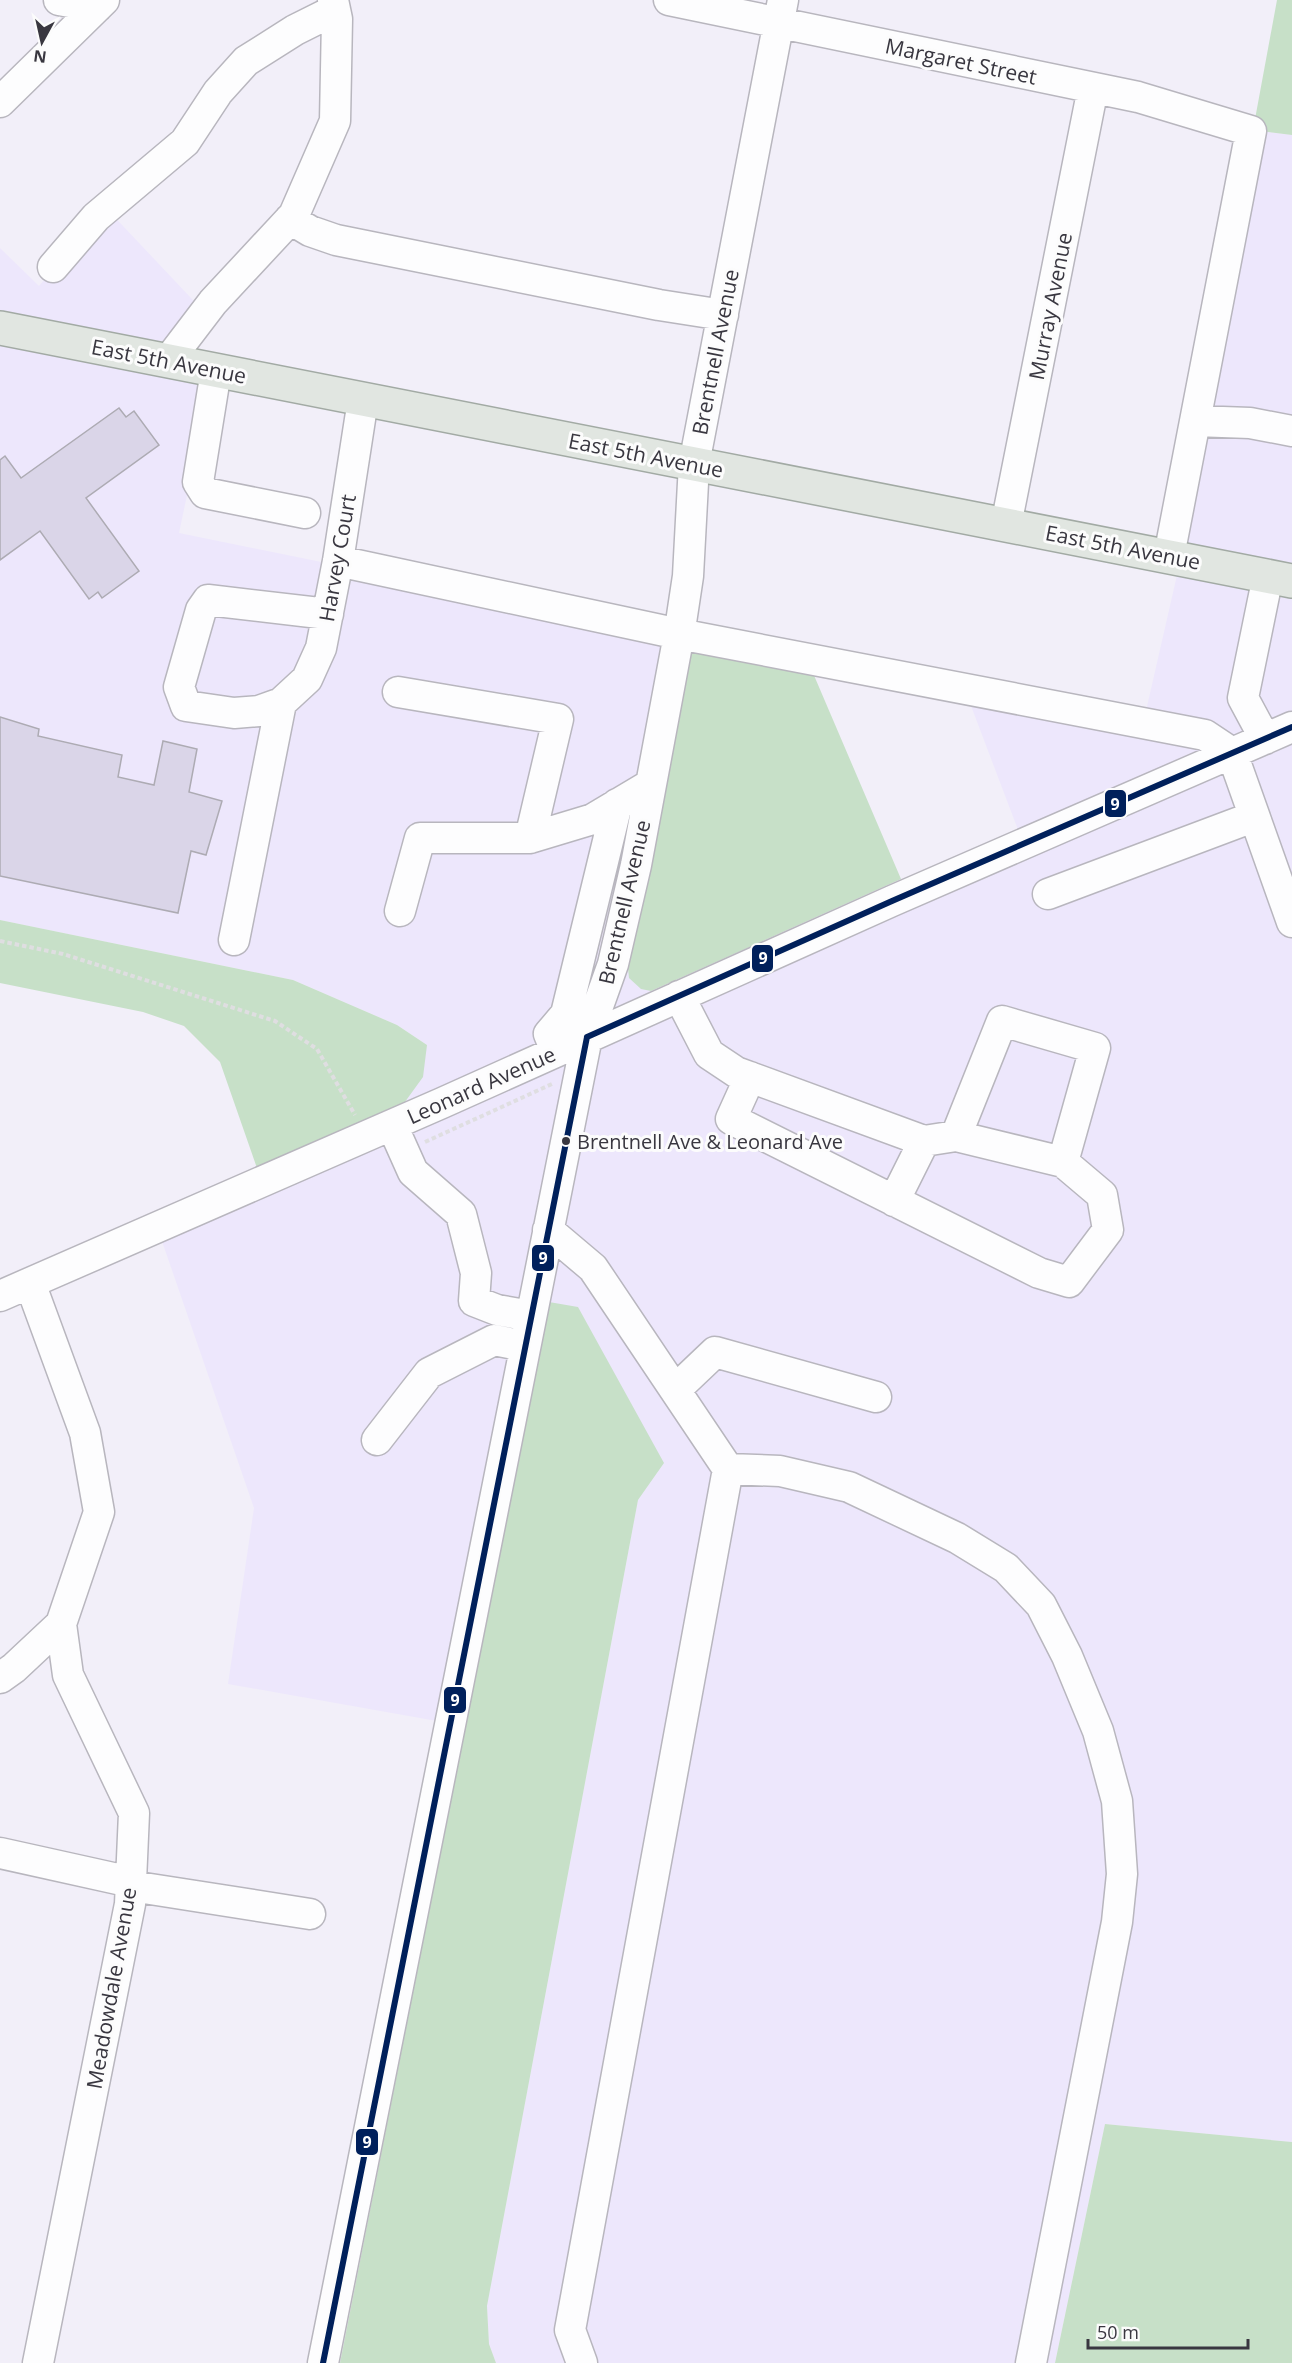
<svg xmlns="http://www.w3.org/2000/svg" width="1292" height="2363" viewBox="0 0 1292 2363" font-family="'Open Sans',sans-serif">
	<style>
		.built { fill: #ede7fc }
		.green { fill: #c7e0c8 }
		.building { fill: #dad5e8; stroke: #adabb3; stroke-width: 1.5 }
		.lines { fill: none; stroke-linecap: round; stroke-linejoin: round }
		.minor-casing { stroke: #b8b6be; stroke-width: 33 }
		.major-casing { stroke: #a2aaa4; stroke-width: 36 }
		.path { stroke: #dfdee1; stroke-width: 4; stroke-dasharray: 4.5 3; stroke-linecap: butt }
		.minor { stroke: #fdfdfe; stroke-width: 30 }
		.major { stroke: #e1e6e1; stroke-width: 33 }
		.bus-1-casing { stroke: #fcfcfc; stroke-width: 10 }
		.bus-1 { stroke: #00205b; stroke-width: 6 }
		.bus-dot { fill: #393740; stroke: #fcfcfc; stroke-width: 2 }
		.labels { text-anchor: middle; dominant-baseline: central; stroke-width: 6; stroke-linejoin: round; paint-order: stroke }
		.bus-label { font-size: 20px; fill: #393740; stroke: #fcfcfc; text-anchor: start }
		.street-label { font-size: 21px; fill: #393740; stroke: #fcfcfc }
		.line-badge { stroke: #fcfcfc; stroke-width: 2 }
		.badge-label { font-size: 16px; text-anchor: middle; font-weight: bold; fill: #fff }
	</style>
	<rect width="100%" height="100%" fill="#f2eff9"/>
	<!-- built -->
	<path class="built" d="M1253,130L1292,135V2142L1105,2124L1055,2363H496L489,2344L487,2306L638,1500L664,1463L465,1726L228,1684L254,1508L154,1218L402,1106L427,1045L397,1025L293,980L0,920V248L39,286L106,208L208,316L172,366L213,373L179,533L693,638L651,991L901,879L908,894L1023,843L965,690L1143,724L1180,562Z"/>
	<!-- green -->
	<path class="green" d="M1277,0H1292V135L1253,130Z
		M691,647L810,666L901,879L651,991L641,989L629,978L627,959Z
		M0,920L293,980L397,1025L427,1045L423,1077L402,1106L258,1171L220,1062L184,1026L143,1012L0,983Z
		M549,1302L578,1307L664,1463L638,1500L487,2306L489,2344L496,2363H340Z
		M1105,2124L1292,2142V2363H1055Z"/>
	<!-- building -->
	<path class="building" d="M119,408L126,417L134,411L159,445L86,498L139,571L102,598L98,592L89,599L40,531L0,560V460L5,456L21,478Z
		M0,717L39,729L38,736L122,755L118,777L154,785L163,741L197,749L189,792L222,801L206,855L191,851L178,913L0,876Z"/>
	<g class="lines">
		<!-- minor casing -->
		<g class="minor-casing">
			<path id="minor" d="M59,0L97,7
				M669,0L1138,97L1251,131L1169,556
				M0,102L104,0
				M290,219L310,231L336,240L659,305L723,315
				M53,267L96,217L185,142L218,92L246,61L295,30L335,10
				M168,361L213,302L294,215L335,121L337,19L333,0
				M216,371L198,482L205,493L305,513
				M1195,421L1250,423L1292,431
				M1006,525L1093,88
				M338,561L679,634L1205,735L1232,753L1292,922
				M328,614L208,600L201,610L179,687L186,706L234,713L259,711L281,703L307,679L321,648L338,561L363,400
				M398,692L558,719L530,838
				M1265,739L1243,698L1268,576
				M1048,894L1253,817
				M400,911L420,838H530L593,819L650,785
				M234,940L281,703
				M679,996L709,1054L736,1072L924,1141L956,1136L1063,1162L1095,1048L1002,1021L956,1136
				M556,1051L549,1034L566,1014L617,804
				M750,1077L731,1119L1039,1273L1069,1282L1108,1230L1102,1195L1063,1162
				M392,1125L413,1172L461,1214L476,1273L474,1301L497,1310L531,1316
				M894,1201L924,1141
				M548,1230L593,1268L728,1469L570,2330L582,2363
				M0,1296L442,1103L892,901L1292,727
				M675,1390L715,1352L876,1397
				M377,1440L429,1373L494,1340L525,1346
				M728,1469L780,1471L849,1487L957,1538L1006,1568L1041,1605L1067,1656L1098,1731L1117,1801L1122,1874L1117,1922L1031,2363
				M0,1678L14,1668L61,1624L99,1512L85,1433L30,1283
				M0,1853L131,1882
				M131,1886L310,1914
				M38,2363L130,1904L134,1813L68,1675L61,1624
				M323,2363L587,1037L613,964L636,865L680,629L688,576L694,464L783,0"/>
		</g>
		<!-- major casing -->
		<g class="major-casing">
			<path id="major" d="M0,328L1292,581"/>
		</g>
		<!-- path -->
		<path class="path" d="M0,941L63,954L275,1021L317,1049L355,1115
			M425,1142L552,1084"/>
		<!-- minor -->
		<use href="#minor" class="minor"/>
		<!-- major -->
		<use href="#major" class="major"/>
		<!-- bus-1 casing -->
		<g class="bus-1-casing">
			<path id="bus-1" d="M587,1037L892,901L1292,727
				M323,2363L587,1037"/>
		</g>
		<!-- bus-1 -->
		<use href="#bus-1" class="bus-1"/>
	</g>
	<!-- markers -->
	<circle class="bus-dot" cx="566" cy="1141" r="5"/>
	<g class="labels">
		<!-- bus labels -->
		<g class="bus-label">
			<text x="577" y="1141">Brentnell Ave &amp; Leonard Ave</text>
		</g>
		<!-- street labels -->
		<g class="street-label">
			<text transform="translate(961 61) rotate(12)">Margaret Street</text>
			<text transform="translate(1050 306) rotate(-79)">Murray Avenue</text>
			<text transform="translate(715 352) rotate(-79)">Brentnell Avenue</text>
			<text transform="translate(169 361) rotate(11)">East 5th Avenue</text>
			<text transform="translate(646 455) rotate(11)">East 5th Avenue</text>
			<text transform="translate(1123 547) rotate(11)">East 5th Avenue</text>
			<text transform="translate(337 558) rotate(-80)">Harvey Court</text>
			<text transform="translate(624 902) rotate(-77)">Brentnell Avenue</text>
			<text transform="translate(481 1085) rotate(-24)">Leonard Avenue</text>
			<text transform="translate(111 1988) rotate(-80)">Meadowdale Avenue</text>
		</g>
	</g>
	<g class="line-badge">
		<rect x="1104" y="789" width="23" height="29" rx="6" fill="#00205b"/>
		<rect x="751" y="944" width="23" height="29" rx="6" fill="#00205b"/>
		<rect x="531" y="1244" width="24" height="28" rx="6" fill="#00205b"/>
		<rect x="443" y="1686" width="24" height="28" rx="6" fill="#00205b"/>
		<rect x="355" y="2128" width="24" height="28" rx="6" fill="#00205b"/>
	</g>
	<g class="badge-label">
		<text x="1115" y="810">9</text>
		<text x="763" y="964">9</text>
		<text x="543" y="1264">9</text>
		<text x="455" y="1706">9</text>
		<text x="367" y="2148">9</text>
	</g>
	<!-- north arrow -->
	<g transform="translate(42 42) rotate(188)" stroke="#fcfcfc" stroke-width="4.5" paint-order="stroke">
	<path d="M0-4.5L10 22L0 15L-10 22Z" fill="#393740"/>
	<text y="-9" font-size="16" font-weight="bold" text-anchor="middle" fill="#393740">N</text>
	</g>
	<!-- scale -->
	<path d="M1088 2339v9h160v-9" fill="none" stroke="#393740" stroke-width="3"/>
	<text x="1097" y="2339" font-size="18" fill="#393740" stroke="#fcfcfc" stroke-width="4.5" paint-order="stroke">50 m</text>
</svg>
